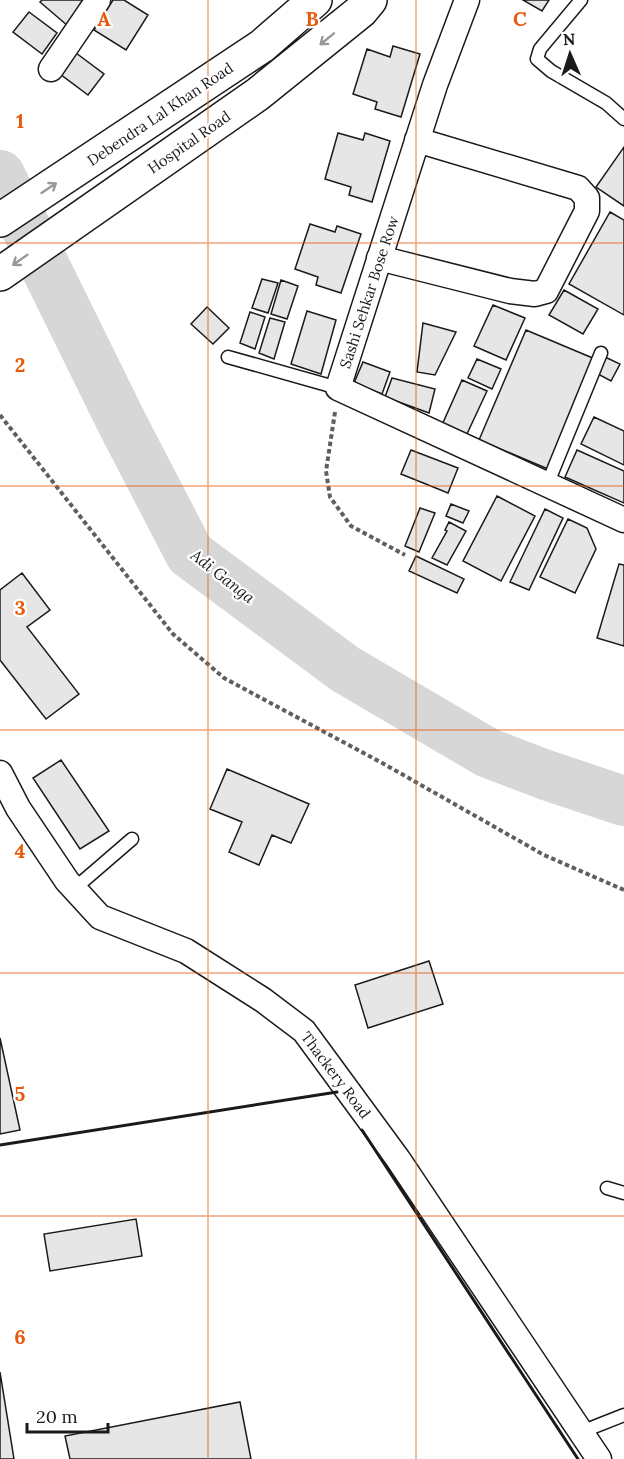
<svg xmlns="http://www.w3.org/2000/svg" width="624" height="1459" viewBox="0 0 624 1459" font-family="Lora,serif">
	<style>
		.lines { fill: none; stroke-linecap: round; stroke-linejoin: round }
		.river { stroke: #d7d7d7; stroke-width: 50 }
		.building { fill: #e6e6e6; stroke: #1a1a1a; stroke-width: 1.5 }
		.service-casing { stroke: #1a1a1a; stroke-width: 15 }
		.minor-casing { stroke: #1a1a1a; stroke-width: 27 }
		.secondary-casing { stroke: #1a1a1a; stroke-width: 36 }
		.path { stroke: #5f5f5f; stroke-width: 4; stroke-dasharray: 4.5 3; stroke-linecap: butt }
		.service { stroke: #fff; stroke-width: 12 }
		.minor { stroke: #fff; stroke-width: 24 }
		.secondary { stroke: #fff; stroke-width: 33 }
		.wall { stroke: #1a1a1a; stroke-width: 3 }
		.oneway { stroke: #989898 }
		.grid { fill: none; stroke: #e8590c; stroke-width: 1.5; stroke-opacity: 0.55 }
		.labels { text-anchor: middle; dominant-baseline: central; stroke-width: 4.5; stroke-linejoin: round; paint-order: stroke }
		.street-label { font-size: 15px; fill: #1a1a1a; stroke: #fff }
		.water-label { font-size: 16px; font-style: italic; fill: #1a1a1a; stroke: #fff }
		.grid-label { font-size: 20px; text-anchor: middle; font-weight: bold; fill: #e8590c; stroke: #fff; stroke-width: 4.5; stroke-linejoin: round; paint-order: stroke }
	</style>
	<rect width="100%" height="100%" fill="#fff"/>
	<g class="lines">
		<!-- river -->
		<path class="river" d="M0,175L122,423L190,554L345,669L488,753L546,775L624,801"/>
	</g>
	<!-- building -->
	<path class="building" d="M42,0H90L68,26L40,2Z
		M113,0H124L148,15L126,50L94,30Z
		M523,0H549L542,11Z
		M29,12L57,33L42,54L13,32Z
		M393,46L420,54L401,117L375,109L377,102L353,94L367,49L390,57Z
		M76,53L104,74L88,95L60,74Z
		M338,133L363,140L365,133L390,141L372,202L349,195L351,187L325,179Z
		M624,147V206L596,187Z
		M610,212L624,220V315L569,284Z
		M310,224L335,232L337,226L361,234L341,293L316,285L318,277L295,269Z
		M262,279L278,283L268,313L252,308Z
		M281,280L298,286L287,319L271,314Z
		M564,290L598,309L583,334L549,315Z
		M493,305L525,318L506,360L474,346Z
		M207,307L229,328L213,344L191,324Z
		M307,311L336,320L321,374L291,364Z
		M250,312L265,317L255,349L240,343Z
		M270,318L285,322L274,359L259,353Z
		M423,323L456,332L435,375L417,372Z
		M526,330L595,359L548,469L479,440Z
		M605,357L620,364L611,381L596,373Z
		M477,359L501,369L492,389L468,378Z
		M363,362L390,372L382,394L354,383Z
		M392,378L435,389L429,413L385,397Z
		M462,380L487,391L466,436L442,425Z
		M594,417L624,431V465L581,444Z
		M411,450L458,468L448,493L401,474Z
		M577,450L624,471V503L565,477Z
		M497,496L535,516L501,581L463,561Z
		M451,504L469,511L463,523L446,516Z
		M420,508L435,513L419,552L405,546Z
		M545,509L563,518L529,590L510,582Z
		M568,519L587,528L596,549L575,593L540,577Z
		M449,522L466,531L447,565L432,558L447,531L445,530Z
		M416,556L464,579L457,593L409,571Z
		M619,564L624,565V646L597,638Z
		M22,573L50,610L27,627L79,694L46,719L0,660V590Z
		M61,760L109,831L80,849L33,778Z
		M227,769L309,804L291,843L272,835L259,865L229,852L242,822L210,809Z
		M429,961L443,1004L368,1028L355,985Z
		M0,1038L20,1130L0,1134Z
		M136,1219L142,1256L50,1271L44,1234Z
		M0,1372L14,1459H0Z
		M240,1402L251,1459H70L65,1436Z"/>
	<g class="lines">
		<!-- service casing -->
		<g class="service-casing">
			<path id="service" d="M581,0L540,49L537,59L551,71L606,103L624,119
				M228,357L338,388
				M547,485L601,353
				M74,889L132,839
				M607,1188L624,1193
				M581,1432L624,1415"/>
		</g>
		<!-- minor casing -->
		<g class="minor-casing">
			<path id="minor" d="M467,0L435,85L338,388L624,520
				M51,69L98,0
				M379,258L510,291L535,294L546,291L587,211V198L578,188L417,140
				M0,773L18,808L67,881L100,917L186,951L263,1000L304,1031L398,1159L599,1459"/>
		</g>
		<!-- secondary casing -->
		<g class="secondary-casing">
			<path id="secondary" d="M0,220L262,46L315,0
				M0,274L258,94L361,11L370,0"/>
		</g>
		<!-- path -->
		<path class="path" d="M335,412L326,471L330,497L351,526L405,555
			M0,415L173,634L224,678L384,764L544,855L624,890"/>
		<!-- service -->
		<use href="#service" class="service"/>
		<!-- minor -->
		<use href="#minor" class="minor"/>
		<!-- secondary -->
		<use href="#secondary" class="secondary"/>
		<!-- wall -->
		<path class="wall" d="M362,1130L578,1459
			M0,1145L337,1092"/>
	</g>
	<!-- one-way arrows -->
	<defs><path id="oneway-shaft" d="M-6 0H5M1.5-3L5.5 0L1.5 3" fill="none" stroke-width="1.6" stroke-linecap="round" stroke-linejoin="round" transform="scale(1.5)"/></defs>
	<g class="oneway">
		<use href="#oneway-shaft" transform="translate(327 39) rotate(141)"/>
		<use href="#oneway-shaft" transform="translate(49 188) rotate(-34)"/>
		<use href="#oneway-shaft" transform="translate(20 260) rotate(145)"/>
	</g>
	<!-- grid -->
	<path class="grid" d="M208,0V1459M416,0V1459M0,243H624M0,486H624M0,730H624M0,973H624M0,1216H624"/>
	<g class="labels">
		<!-- street labels -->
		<g class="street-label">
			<text transform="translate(160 114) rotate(-34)">Debendra Lal Khan Road</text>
			<text transform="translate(189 142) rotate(-35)">Hospital Road</text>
			<text transform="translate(369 292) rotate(-72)">Sashi Sehkar Bose Row</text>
			<text transform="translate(336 1075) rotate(53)">Thackery Road</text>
		</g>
		<!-- water labels -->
		<g class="water-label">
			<text transform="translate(223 576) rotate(38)">Adi Ganga</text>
		</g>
	</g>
	<g class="grid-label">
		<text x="104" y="26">A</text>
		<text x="312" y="26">B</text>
		<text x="520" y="26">C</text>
		<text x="20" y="128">1</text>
		<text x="20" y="372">2</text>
		<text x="20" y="615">3</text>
		<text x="20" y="858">4</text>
		<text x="20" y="1101">5</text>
		<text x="20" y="1344">6</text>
	</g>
	<!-- north arrow -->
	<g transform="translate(570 54) rotate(357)" stroke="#ffffff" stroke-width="4.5" paint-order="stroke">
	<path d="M0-4.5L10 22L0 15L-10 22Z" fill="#1a1a1a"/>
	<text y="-9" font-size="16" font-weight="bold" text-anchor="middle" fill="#1a1a1a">N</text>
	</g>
	<!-- scale -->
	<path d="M27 1423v9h81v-9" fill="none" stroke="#1a1a1a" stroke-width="3"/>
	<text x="36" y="1423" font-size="18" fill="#1a1a1a" stroke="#ffffff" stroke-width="4.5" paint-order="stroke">20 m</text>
</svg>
